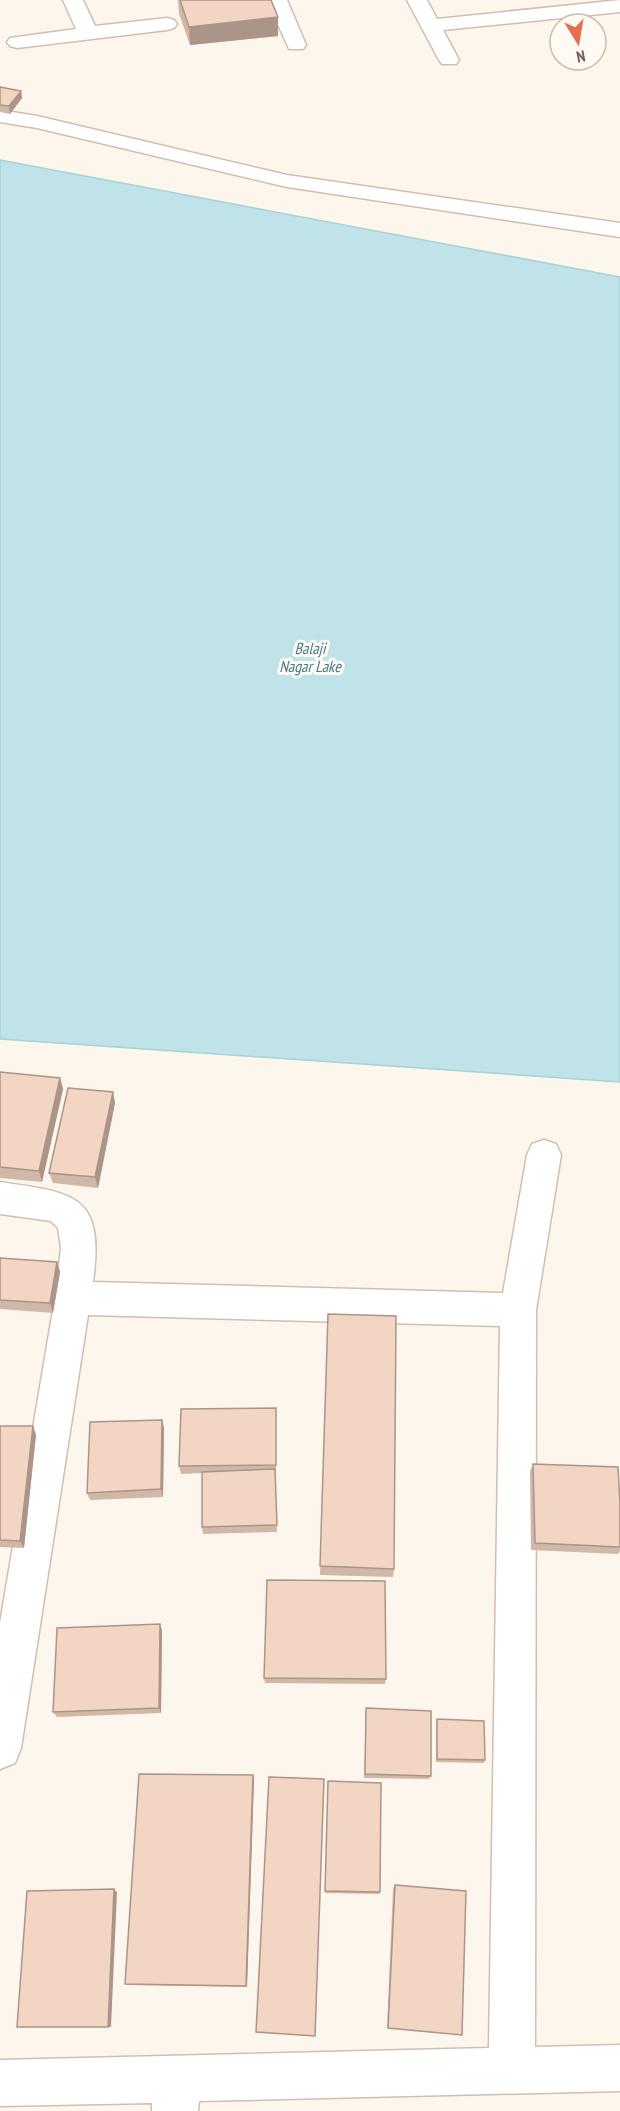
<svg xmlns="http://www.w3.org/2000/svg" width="620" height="2111" viewBox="0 0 620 2111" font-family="'PT Sans Narrow',sans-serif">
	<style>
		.water { fill: #bfe3e8; stroke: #a5d3da; stroke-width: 1.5 }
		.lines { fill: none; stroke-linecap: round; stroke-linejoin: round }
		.street-casing { stroke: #d1beb0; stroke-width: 3 }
		.street { fill: #fff; fill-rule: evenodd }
		.wall { fill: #d1b7a8 }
		.shaded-wall { fill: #aa9588 }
		.building { fill: #f3d5c3; stroke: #aa9588; stroke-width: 1.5 }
		.labels { text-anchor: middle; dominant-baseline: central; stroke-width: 6; stroke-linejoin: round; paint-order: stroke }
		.water-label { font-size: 16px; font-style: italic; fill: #437c86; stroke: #fffaf3 }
	</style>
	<rect width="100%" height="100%" fill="#fdf6ec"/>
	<!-- water -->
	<path class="water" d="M0,160L620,277V1082L0,1039Z"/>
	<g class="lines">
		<!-- street casing -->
		<g class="street-casing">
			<path id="street" d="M63,0H83L95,26L167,18L174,20L177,24L174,28L167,30L17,48L10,46L7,42L10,38L76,29Z
				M267,0H287L306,45L303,49H289Z
				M407,0H427L437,19L620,0V12L443,30L459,60L456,64H442L439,60Z
				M0,110L37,116L287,175L620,223V237L287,187L37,128L0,122Z
				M544,1140L556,1144L561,1155L536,1310L535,2047L620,2045V2091L199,2101L198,2111H152V2103L0,2106V2060L489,2048L500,1326L88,1315L21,1748L15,1763L0,1769V1623L55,1298L61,1248L58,1228L51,1221L0,1214V1182C75,1193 105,1194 93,1282L503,1293L527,1155L532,1144Z"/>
		</g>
		<!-- street -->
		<use href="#street" class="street"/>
	</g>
	<!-- wall -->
	<path class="wall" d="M178,0H271L278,17V36L190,45L179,14Z
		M0,87L21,91L22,98L10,114L0,112Z
		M0,1072L60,1078L63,1089L42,1182L0,1178Z
		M113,1092L115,1103L98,1188L53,1183L49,1173Z
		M0,1258L57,1262L60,1272L53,1313L0,1309Z
		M328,1314L394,1569L393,1577L320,1575Z
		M276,1408V1473H275L277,1532L203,1534L202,1527V1473L181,1474L179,1466Z
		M162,1420L164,1428L163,1497L90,1500L87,1493Z
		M0,1426H33L36,1435L24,1548L0,1547Z
		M533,1464L620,1503V1551L618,1554L531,1550L530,1471Z
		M162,1630L161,1713L57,1717L53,1712Z
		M264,1678L386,1679L385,1684L265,1683Z
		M366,1708L431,1776L429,1779L364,1778Z
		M437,1719L485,1760L484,1763L436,1762V1722Z
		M253,1775L254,1780L247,1987L129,1985L125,1984Z
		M328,1781L380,1892L379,1894L325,1893Z
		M395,1885L462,2035L387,2028L393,1888Z"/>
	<!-- shaded-wall -->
	<path class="shaded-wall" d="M278,17V36L190,45L189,27Z
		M21,91L22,98L10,114L9,106Z
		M60,1078L63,1089L42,1182L39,1171Z
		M113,1092L115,1103L98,1188L95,1177Z
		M57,1262L60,1272L53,1313L50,1303Z
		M162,1420L164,1428L163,1497L161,1489Z
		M33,1426L36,1435L24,1548L20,1541Z
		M160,1624L162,1630L161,1713L159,1708Z
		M253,1775L254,1780L247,1987L246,1986Z
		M114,1889L117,1892L111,2027H108Z"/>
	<!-- building -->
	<path class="building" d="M180,0H271L278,17L189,27Z
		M0,87L21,91L9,106L0,105Z
		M0,1072L60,1078L39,1171L0,1167Z
		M68,1088L113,1092L95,1177L49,1173Z
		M0,1258L57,1262L50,1303L0,1300Z
		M328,1314L396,1316L394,1569L320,1566Z
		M276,1408V1465L179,1466L181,1409Z
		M162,1420L161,1489L87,1493L90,1422Z
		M0,1426H33L20,1541L0,1540Z
		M533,1464L618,1467L620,1503V1547L535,1543Z
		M275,1469L277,1525L202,1527V1472Z
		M267,1580L385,1581L386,1679L264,1678Z
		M160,1624L159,1708L53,1712L57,1628Z
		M366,1708L431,1711V1776L365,1774Z
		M437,1719L484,1721L485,1760L437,1759Z
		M139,1774L253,1775L246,1986L125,1984Z
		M269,1777L324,1779L315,2036L256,2032Z
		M328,1781L381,1783L380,1892L325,1891Z
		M395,1885L466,1891L462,2035L388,2028Z
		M114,1889L108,2027H17L27,1891Z"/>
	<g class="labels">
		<!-- water labels -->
		<g class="water-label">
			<text x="310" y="648">Balaji<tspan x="310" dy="18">Nagar Lake</tspan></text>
		</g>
	</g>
	<!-- north arrow -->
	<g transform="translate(578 42) rotate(169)"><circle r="28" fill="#fffaf3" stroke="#cabbb1" stroke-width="1.5"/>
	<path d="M0-4.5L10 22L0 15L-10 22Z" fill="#e76f51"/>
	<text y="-9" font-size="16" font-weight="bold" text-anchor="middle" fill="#7a5c4d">N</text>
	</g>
</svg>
